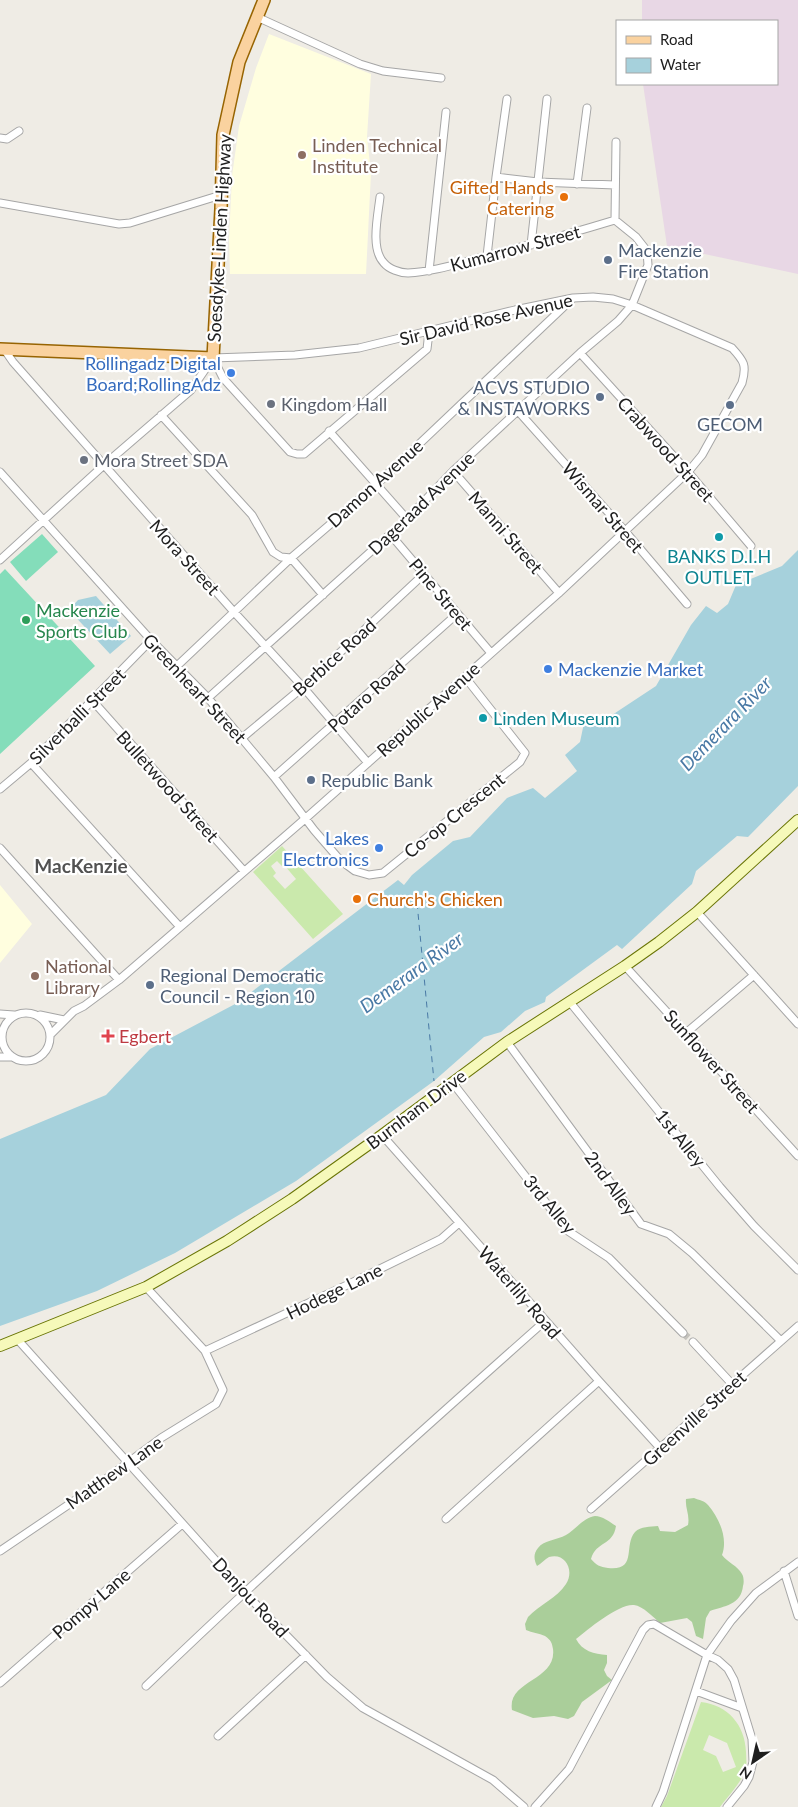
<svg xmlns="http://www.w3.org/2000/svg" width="798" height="1807" viewBox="0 0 798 1807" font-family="Lato,sans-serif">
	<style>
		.industrial { fill: #e8d7e5 }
		.education { fill: #fffedf }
		.grass { fill: #cae9ac; fill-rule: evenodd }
		.forest { fill: #aace9a }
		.pitch { fill: #84ddba }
		.water { fill: #a6d1dc }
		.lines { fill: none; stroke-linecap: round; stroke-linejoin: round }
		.ferry { stroke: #4979a5; stroke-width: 1; stroke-dasharray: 6 5; stroke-linecap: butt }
		.street-tunnel { stroke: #c5c3bd; stroke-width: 7; stroke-dasharray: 7 3.5; stroke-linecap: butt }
		.street-casing { stroke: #a6a6a6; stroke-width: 9 }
		.secondary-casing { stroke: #6a7506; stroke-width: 12 }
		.primary-casing { stroke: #976402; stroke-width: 14 }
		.street { stroke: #fff; stroke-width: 7 }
		.secondary { stroke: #f6f9ba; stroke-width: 10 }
		.primary { stroke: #fad29f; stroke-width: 11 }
		.education-dot { fill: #8d6e63; stroke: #fff; stroke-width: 2 }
		.food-dot { fill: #e8710a; stroke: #fff; stroke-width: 2 }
		.service-dot { fill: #5c6f8a; stroke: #fff; stroke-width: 2 }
		.shop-dot { fill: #3f7fe0; stroke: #fff; stroke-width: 2 }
		.worship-dot { fill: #6b7280; stroke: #fff; stroke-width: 2 }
		.culture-dot { fill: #0f9aa8; stroke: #fff; stroke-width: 2 }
		.leisure-dot { fill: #2e9e5b; stroke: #fff; stroke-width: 2 }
		.health-dot { fill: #e0444e; stroke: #fff; stroke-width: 2 }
		.labels { text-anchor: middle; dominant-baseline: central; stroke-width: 4.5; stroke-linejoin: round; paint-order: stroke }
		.education-label { font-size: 18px; fill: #785e54; stroke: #fff; text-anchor: start }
		.food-label { font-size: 18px; fill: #c56008; stroke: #fff; text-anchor: end }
		.street-label { font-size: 18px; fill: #1f1f1f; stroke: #fff }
		.service-label { font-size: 18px; fill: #4e5e75; stroke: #fff; text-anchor: start }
		.shop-label { font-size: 18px; fill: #366cbe; stroke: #fff; text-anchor: end }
		.worship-label { font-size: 18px; fill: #5b616d; stroke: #fff; text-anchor: start }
		.culture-label { font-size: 18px; fill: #0d838f; stroke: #fff }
		.leisure-label { font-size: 18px; fill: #27864d; stroke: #fff; text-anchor: start }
		.health-label { font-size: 18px; fill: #be3a42; stroke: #fff; text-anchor: start }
		.water-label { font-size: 19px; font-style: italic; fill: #4979a5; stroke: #fff }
		.neighbourhood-label { font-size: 19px; font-weight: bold; fill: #525252; stroke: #fff }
	</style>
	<rect width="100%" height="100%" fill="#efece5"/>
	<!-- industrial -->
	<path class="industrial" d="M642,0H798V274L667,246L643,84H777V21H642Z"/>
	<!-- education -->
	<path class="education" d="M269,34L371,74L367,137L371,173L366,274H230L229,239L232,176L239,126L256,68Z
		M0,885L32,924L0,963Z"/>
	<!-- grass -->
	<path class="grass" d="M282,846L343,914L313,939L253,872ZM277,861L283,867L285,866L296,879L285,889L273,876L276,873L271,866Z
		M701,1702C728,1705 745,1725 746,1752C746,1757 747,1763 746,1768C742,1782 729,1795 720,1807H661L667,1796ZM709,1735L727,1743L736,1767L723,1772L716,1756L703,1750Z"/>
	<!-- forest -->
	<path class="forest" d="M694,1498C699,1500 705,1501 708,1505C720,1519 728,1539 722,1555C727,1562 738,1566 742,1574C744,1577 744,1583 743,1586C741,1605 724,1606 710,1611L706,1618L703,1639L696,1636L692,1622L687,1618L660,1623C653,1617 643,1606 634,1605C620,1603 588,1629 576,1639C582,1651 594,1654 607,1655V1663L604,1670L607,1676L612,1680L582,1702L574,1716L568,1719L554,1716L533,1718L512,1710C507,1680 557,1681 553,1649C552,1643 551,1640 545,1636C539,1633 532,1633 526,1630L525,1624L528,1617C539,1605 557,1598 566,1584C575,1570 565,1552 549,1557C545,1559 541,1564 537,1566C534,1560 533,1554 538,1548C544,1540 557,1540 566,1535C574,1531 584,1517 595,1516C602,1516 610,1522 616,1526C613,1546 596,1541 591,1559C596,1565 600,1567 608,1568C638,1571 623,1546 635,1532C641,1526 650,1527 658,1526L660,1531L675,1532L688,1525C690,1515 685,1508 686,1499Z"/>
	<!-- pitch -->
	<path class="pitch" d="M42,534L58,552L26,581L10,562Z
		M5,569L95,666L0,754V574Z"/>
	<!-- water -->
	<path class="water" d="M798,550V786L748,837L737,836L696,871L692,884L622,949L617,945L546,997L545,1002L525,1011L501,1032L484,1037L434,1081L296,1181L175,1253L97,1291L0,1326V1139L106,1095L150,1049L237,1003L398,880L404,885L412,875L453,841L470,837L507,798L533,788L545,798L577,771L565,755L580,742L584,723L609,717L656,686L691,625L706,606L717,613L728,604L736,585L782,566Z
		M96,596L131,636L110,654L69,610L78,600Z"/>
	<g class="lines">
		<!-- ferry -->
		<path class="ferry" d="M416,892L434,1081"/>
		<!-- street-tunnel -->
		<path class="street-tunnel" d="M683,1333L693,1342"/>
		<!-- street casing -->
		<g class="street-casing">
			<path id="street" d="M257,17L360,64L383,71L441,78
				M0,138L7,139L19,131
				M496,177L538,182L615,185
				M577,184L587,108
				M0,203L119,224L130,223L221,195
				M615,220L616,142
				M531,245L547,99
				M487,256L496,177L507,99
				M429,271L446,112
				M4,349L13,362L234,612L303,687L368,763
				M580,353L688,472L751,546
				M213,358L223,378L290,452L297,454H304L427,349L429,332
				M518,411L624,530L687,604
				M161,415L252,515L273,552L281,557L291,558L323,595
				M329,431L407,519
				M453,471L559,593
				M0,472L151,640L208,698L274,777L314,830L340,860L355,871L369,875L383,873L520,762L525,753L465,677
				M390,534L491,653
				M0,560L104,465L191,390L213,358
				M177,666L291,558L377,484L572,299
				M208,698L407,519L453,471L580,353L618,321L632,305L648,265L647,251L636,237L615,220C569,234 522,247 475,259C453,265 431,272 408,273C400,273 389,269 384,263C370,249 378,215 380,197
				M92,700L244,871
				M242,738L303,687L424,574
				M31,763L180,927
				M274,777L457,614
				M0,789L31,763L151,640
				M0,848L119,980
				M697,912L798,1024
				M625,966L798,1156
				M569,1001L720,1187L754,1226L798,1270
				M2 1037a24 24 0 1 1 48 0a24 24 0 1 1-48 0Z
				M0,1014L14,1015
				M40,1015L64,1020
				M686,1033L754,975
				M51,1034L74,1011L84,1006L119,980L306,818L559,593L688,472L702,455L742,383C747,365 744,361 732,348L632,305L613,299L593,297L573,298L515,310L359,348L295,355L213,358
				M507,1042L641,1224L669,1234L692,1253L781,1341
				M0,1057H13
				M452,1082L568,1231L609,1258L683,1333
				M382,1135L599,1381L660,1448
				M18,1340L244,1592L327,1677L363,1708L493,1780L524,1807
				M693,1342L732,1384
				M205,1351L345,1286L441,1239L459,1223
				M591,1509L798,1326
				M446,1519L599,1381
				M0,1551L99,1484L161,1438L216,1404L223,1390L205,1351L146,1287
				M784,1571L798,1616
				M0,1683L182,1524
				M146,1686C276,1561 410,1441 545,1321
				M696,1691L742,1708
				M218,1736L306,1655
				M535,1807L569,1769L643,1630L648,1625L654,1624L707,1655L718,1660L728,1669L734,1680L752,1739L753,1762L749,1777L744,1786L727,1807
				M656,1807L663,1792L707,1655L731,1621L756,1593L798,1562"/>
		</g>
		<!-- secondary casing -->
		<g class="secondary-casing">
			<path id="secondary" d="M0,1346L146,1287L227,1241L292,1199L382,1135L507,1042L625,966L659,942L697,912L798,820"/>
		</g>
		<!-- primary casing -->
		<g class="primary-casing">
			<path id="primary" d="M0,349L213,358L221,209L223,135L239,62L264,0"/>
		</g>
		<!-- street -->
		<use href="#street" class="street"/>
		<!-- secondary -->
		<use href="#secondary" class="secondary"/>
		<!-- primary -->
		<use href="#primary" class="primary"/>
	</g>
	<!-- markers -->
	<g class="education-dot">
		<circle cx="302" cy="155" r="5"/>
		<circle cx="35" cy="976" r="5"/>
	</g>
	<g class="food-dot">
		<circle cx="564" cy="197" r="5"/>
		<circle cx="357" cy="899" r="5"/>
	</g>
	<g class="service-dot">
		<circle cx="608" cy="260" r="5"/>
		<circle cx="600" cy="397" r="5"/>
		<circle cx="730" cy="405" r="5"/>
		<circle cx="311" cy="780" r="5"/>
		<circle cx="150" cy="985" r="5"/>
	</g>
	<g class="shop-dot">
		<circle cx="231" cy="373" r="5"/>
		<circle cx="548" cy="669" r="5"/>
		<circle cx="379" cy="848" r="5"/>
	</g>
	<g class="worship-dot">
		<circle cx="271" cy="404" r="5"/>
		<circle cx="84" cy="460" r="5"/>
	</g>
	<g class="culture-dot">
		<circle cx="719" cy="537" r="5"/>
		<circle cx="483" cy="718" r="5"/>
	</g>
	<circle class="leisure-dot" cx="26" cy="620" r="5"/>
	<path class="health-dot" d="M105.5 1028.5h5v5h5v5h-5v5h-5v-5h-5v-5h5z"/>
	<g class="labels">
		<!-- education labels -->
		<g class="education-label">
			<text x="312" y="145">Linden Technical<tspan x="312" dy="21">Institute</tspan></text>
			<text x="45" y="966">National<tspan x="45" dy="21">Library</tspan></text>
		</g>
		<!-- food labels -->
		<g class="food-label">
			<text x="554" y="187">Gifted Hands<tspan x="554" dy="21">Catering</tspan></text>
			<text x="367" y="899" text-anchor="start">Church's Chicken</text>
		</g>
		<!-- street labels -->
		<g class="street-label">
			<text transform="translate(219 238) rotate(-87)">Soesdyke-Linden Highway</text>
			<text transform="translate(515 248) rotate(-15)">Kumarrow Street</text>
			<text transform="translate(486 319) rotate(-13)">Sir David Rose Avenue</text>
			<text transform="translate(666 449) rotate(48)">Crabwood Street</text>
			<text transform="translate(375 483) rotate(-42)">Damon Avenue</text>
			<text transform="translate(421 503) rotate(-44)">Dageraad Avenue</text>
			<text transform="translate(603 507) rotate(49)">Wismar Street</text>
			<text transform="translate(506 532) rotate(49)">Manni Street</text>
			<text transform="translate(185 557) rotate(48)">Mora Street</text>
			<text transform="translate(441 594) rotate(50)">Pine Street</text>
			<text transform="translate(334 657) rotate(-42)">Berbice Road</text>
			<text transform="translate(195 688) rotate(47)">Greenheart Street</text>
			<text transform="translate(366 696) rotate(-42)">Potaro Road</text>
			<text transform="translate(428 709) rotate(-42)">Republic Avenue</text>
			<text transform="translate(77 716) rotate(-45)">Silverballi Street</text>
			<text transform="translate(168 786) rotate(48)">Bulletwood Street</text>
			<text transform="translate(454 815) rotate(-39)">Co-op Crescent</text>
			<text transform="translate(712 1061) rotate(48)">Sunflower Street</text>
			<text transform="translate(416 1109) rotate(-37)">Burnham Drive</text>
			<text transform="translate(681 1138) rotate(51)">1st Alley</text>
			<text transform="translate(611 1183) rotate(54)">2nd Alley</text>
			<text transform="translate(550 1204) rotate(50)">3rd Alley</text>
			<text transform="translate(334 1291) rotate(-26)">Hodege Lane</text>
			<text transform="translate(520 1292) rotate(49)">Waterlily Road</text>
			<text transform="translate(694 1418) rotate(-42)">Greenville Street</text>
			<text transform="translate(114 1472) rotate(-35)">Matthew Lane</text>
			<text transform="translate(251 1597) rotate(47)">Danjou Road</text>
			<text transform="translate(91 1603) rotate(-41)">Pompy Lane</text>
		</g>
		<!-- service labels -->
		<g class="service-label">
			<text x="618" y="250">Mackenzie<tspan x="618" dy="21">Fire Station</tspan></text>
			<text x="590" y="387" text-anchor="end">ACVS STUDIO<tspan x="590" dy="21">&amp; INSTAWORKS</tspan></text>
			<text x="730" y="424" text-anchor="middle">GECOM</text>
			<text x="321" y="780">Republic Bank</text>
			<text x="160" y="975">Regional Democratic<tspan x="160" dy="21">Council - Region 10</tspan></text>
		</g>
		<!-- shop labels -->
		<g class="shop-label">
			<text x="221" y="363">Rollingadz Digital<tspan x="221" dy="21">Board;RollingAdz</tspan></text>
			<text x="558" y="669" text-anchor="start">Mackenzie Market</text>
			<text x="369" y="838">Lakes<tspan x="369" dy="21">Electronics</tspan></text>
		</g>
		<!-- worship labels -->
		<g class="worship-label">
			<text x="281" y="404">Kingdom Hall</text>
			<text x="94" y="460">Mora Street SDA</text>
		</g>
		<!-- culture labels -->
		<g class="culture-label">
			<text x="719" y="556">BANKS D.I.H<tspan x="719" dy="21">OUTLET</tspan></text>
			<text x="493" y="718" text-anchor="start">Linden Museum</text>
		</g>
		<!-- leisure labels -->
		<g class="leisure-label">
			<text x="36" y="610">Mackenzie<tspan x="36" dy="21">Sports Club</tspan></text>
		</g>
		<!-- health labels -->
		<g class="health-label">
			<text x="119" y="1036">Egbert</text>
		</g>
		<!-- water labels -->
		<g class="water-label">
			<text transform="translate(725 723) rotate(-46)">Demerara River</text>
			<text transform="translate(411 972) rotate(-36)">Demerara River</text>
		</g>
		<!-- neighbourhood labels -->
		<g class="neighbourhood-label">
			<text x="81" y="865">MacKenzie</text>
		</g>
	</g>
	<!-- legend -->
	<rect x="616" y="20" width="162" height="65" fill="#ffffff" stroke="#a5a5a5"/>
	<rect x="626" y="36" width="25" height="8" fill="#fad29f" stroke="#a5a5a5"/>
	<text x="660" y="45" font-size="15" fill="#1f1f1f">Road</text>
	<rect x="626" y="58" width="25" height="15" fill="#a6d1dc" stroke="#a5a5a5"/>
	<text x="660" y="70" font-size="15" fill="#1f1f1f">Water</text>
	<!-- north arrow -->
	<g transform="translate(753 1762) rotate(214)" stroke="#ffffff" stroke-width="4" paint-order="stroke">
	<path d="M0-4L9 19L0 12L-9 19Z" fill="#1f1f1f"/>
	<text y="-8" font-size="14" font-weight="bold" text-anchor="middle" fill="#1f1f1f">N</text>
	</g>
</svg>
